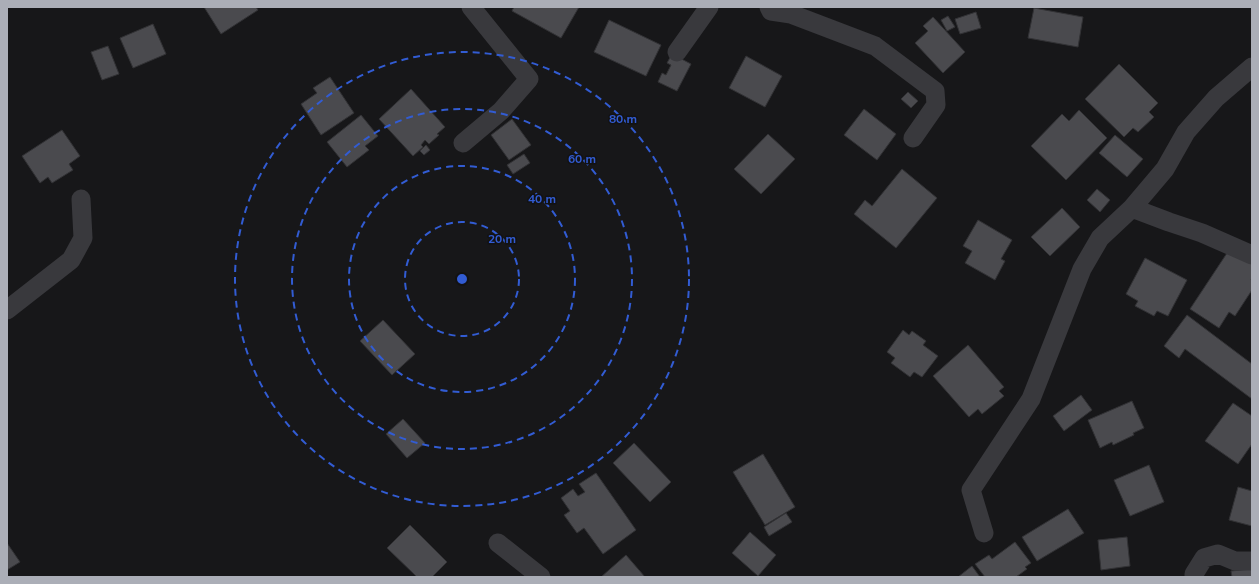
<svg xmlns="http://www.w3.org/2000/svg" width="1259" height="584" viewBox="0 0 1259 584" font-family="'Nunito Sans',sans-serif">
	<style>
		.building { fill: #4a4a4e; stroke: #323235 }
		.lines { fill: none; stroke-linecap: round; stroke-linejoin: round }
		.street { stroke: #39393d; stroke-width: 19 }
		.ring { fill: none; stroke: #325cd3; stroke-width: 2; stroke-dasharray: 7 5 }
		.centre { fill: #325cd3; stroke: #121214; stroke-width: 2 }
		.ring-label { font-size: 12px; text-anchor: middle; font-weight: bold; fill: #325cd3; stroke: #121214; stroke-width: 3; stroke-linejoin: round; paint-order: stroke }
	</style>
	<rect width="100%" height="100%" fill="#171719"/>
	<!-- building -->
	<path class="building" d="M204,7H256L258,10L221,34Z
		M514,7H579L561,38L512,11Z
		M1034,8L1083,17L1078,47L1028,38Z
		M976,12L981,28L960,34L955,19Z
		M948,16L955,27L947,31L941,20Z
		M933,17L965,52L943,73L915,43L928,31L923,26Z
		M609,20L661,45L646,76L594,52Z
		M153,24L166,54L133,68L120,38Z
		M108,46L119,74L102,80L91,52Z
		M672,54L691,64L677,91L658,82L662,73L666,75L671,65L667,63Z
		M746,56L782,76L765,107L729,88Z
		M1119,64L1158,103L1149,112L1154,117L1138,132L1133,128L1124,137L1085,99Z
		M330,77L354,113L321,135L301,104L317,93L313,88Z
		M411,89L445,127L437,134L439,135L429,144L425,140L421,145L423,147L413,156L379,119Z
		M908,92L918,101L911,108L901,99Z
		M864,109L896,134L877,160L844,135Z
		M1079,110L1107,138L1066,180L1031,146L1062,114L1069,121Z
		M361,115L378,136L365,146L369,150L347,167L327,142Z
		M512,119L531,145L509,160L491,135Z
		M62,130L80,156L69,164L73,170L52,183L48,177L40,183L22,156Z
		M768,134L795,159L761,194L734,169Z
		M1115,135L1143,159L1127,177L1099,153Z
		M426,145L430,150L424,155L420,151Z
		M524,154L530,163L513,174L507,165Z
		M902,169L937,198L896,248L854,214L865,200L872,206Z
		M1097,189L1110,200L1100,212L1087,200Z
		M1062,208L1080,227L1050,256L1031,237Z
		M978,220L1012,240L1001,259L1005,261L995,280L965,263L972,251L963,246Z
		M1231,247L1252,262V278L1251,280L1252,281V290L1235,316L1229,312L1219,328L1190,309Z
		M1145,258L1187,280L1168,316L1157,311L1154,316L1135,306L1138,301L1126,294Z
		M1187,315L1252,364V399L1185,349L1179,358L1164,346Z
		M383,320L415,354L392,375L360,341Z
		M903,330L909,335L912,331L926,341L923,345L938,356L922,377L914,372L910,377L891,363L895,358L887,352Z
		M968,345L1004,387L999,391L1004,396L982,414L978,409L969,417L933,376Z
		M1081,395L1092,410L1064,431L1053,416Z
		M1132,401L1144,428L1133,433L1134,435L1113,445L1112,442L1100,448L1088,420Z
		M1233,403L1252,416V444L1238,464L1205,441Z
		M403,419L425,443L407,458L386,434Z
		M634,443L671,482L650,502L613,463Z
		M763,454L795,507L765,525L733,472Z
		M1149,465L1164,502L1130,516L1114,480Z
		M596,473L636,530L603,554L584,528L577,533L564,515L570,511L561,498L573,489L578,496L585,492L579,484Z
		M1238,487L1252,491V526L1229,520Z
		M1068,509L1084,533L1037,561L1022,537Z
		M786,513L792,522L769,536L764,527Z
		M410,525L447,562L432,577H417L387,548Z
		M750,532L776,555L758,576L732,553Z
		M1127,537L1130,566L1101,570L1098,540Z
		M1015,542L1031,563L1025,567L1027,569L1016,577H985L975,564L989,555L992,559Z
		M7,543L20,562L7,570Z
		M626,555L645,577H601Z
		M972,566L980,577H958Z
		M1252,569V577H1232L1231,571Z"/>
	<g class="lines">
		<!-- street -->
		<path class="street" d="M769,7L771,11L791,14L875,46L935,91L936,105L913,138
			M677,52L709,7
			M463,143L501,111L529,79L471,7
			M1132,208L1165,169L1186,132L1216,98L1252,67
			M7,310L71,260L83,238L81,199
			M984,533L971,490L1031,399L1082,269L1100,238L1132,208L1169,222L1202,233L1252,255
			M498,543L541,577
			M1194,577V574L1204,558L1218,554L1235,561H1252"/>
	</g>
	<!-- distance rings -->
	<g class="ring">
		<circle cx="462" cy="279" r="57"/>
		<circle cx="462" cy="279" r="113"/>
		<circle cx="462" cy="279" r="170"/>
		<circle cx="462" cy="279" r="227"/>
	</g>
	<circle cx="462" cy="279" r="6" class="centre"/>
	<g class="ring-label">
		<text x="623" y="123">80 m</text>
		<text x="582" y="163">60 m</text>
		<text x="542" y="203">40 m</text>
		<text x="502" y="243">20 m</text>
	</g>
	<!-- border -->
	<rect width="1259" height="584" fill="none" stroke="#abaeb7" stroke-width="16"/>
</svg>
